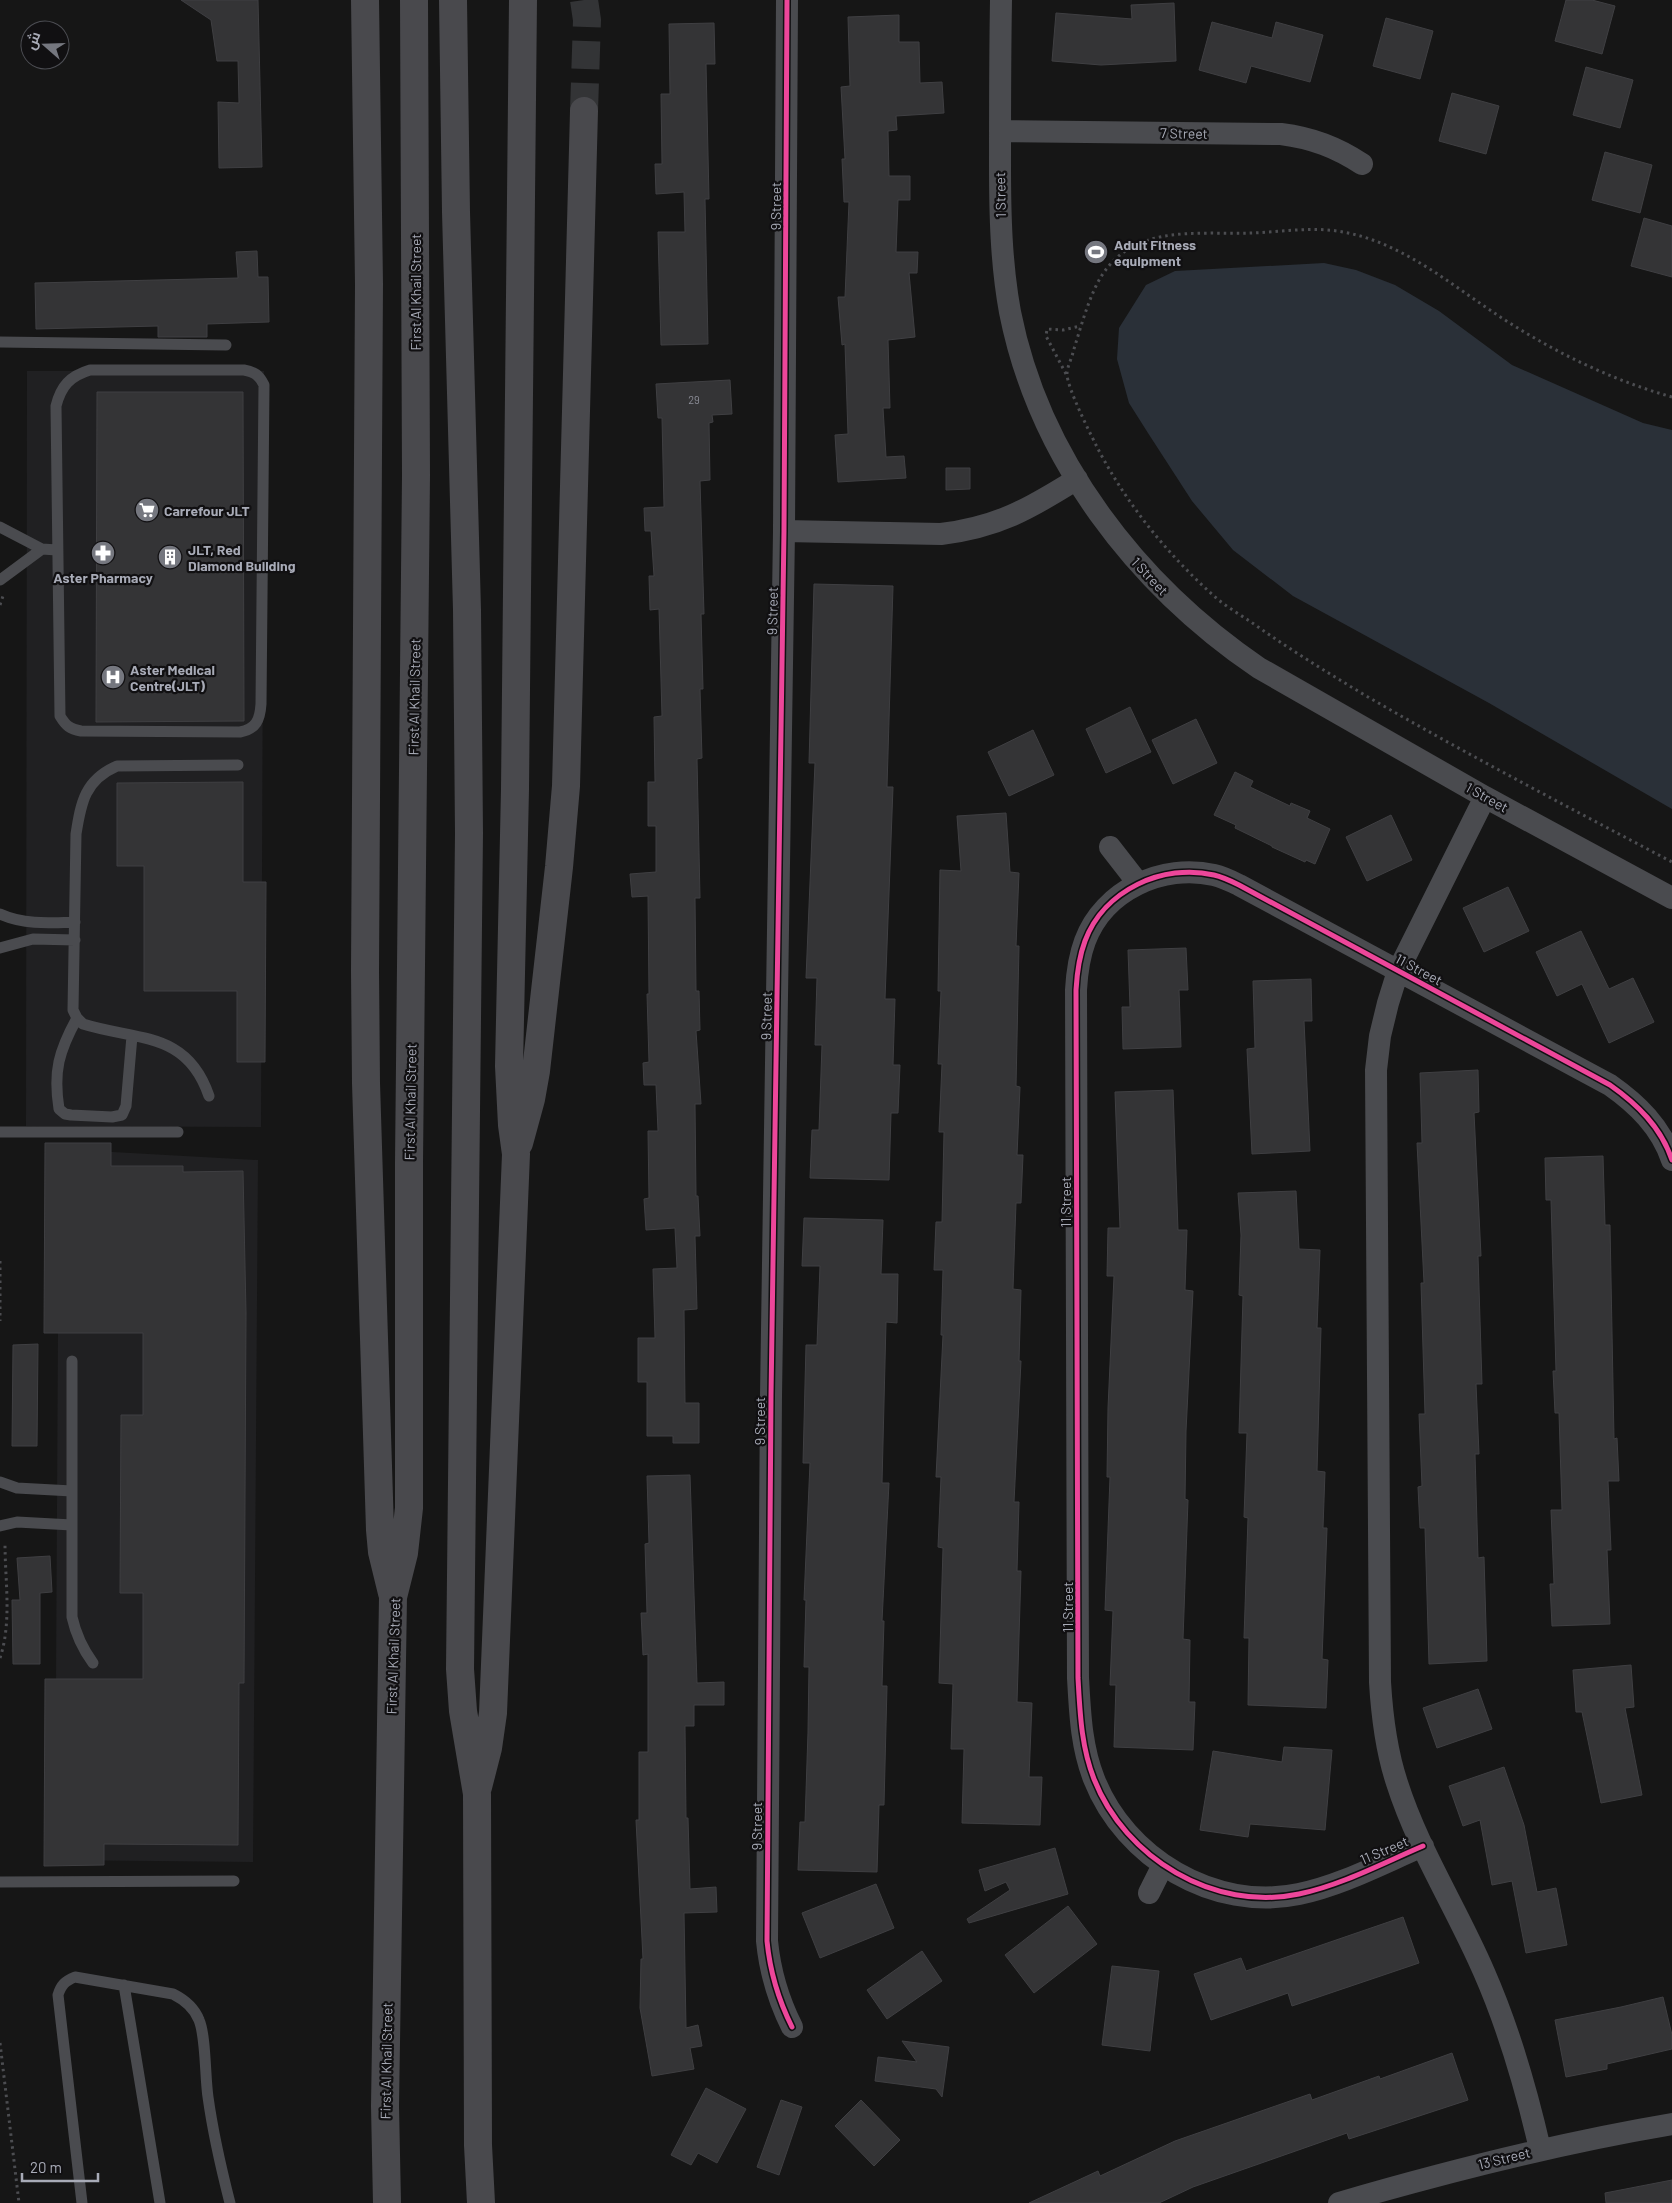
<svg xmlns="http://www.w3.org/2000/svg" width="1672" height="2203" viewBox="0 0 1672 2203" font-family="Barlow,Cairo,sans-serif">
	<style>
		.built { fill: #202022 }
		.water { fill: #2a3038 }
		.building { fill: #343436; stroke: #3f3f42 }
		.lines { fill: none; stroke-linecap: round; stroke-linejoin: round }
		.secondary-tunnel { stroke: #333436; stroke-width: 28; stroke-dasharray: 28 14; stroke-linecap: butt }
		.path { stroke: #4c4d51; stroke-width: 3; stroke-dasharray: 2.5 4; stroke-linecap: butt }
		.service { stroke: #4a4b4f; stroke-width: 11 }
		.minor { stroke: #4a4b4f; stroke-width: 22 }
		.secondary { stroke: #49494d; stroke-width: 28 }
		.cycleway-casing { stroke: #111012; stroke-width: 8 }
		.cycleway { stroke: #ed469a; stroke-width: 5 }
		.labels { text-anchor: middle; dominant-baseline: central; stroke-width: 4.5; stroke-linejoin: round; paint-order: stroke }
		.number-label { font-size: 11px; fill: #8b8d97 }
		.street-label { font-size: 14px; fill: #a8abb7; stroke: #111012 }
		.poi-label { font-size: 14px; font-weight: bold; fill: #a8abb7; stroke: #111012; text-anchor: start }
	</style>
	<rect width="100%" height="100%" fill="#161616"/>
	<!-- built -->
	<path class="built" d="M27,371H264L261,1127L26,1126Z
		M59,1149L258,1160L253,1862L55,1860Z"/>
	<!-- water -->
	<path class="water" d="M1324,263L1356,270L1395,285L1439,311L1512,365L1643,423L1672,430V809L1489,703L1293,596L1233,550L1192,501L1148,433L1129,403L1117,359L1119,328L1146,285L1175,271Z"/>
	<!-- building -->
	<path class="building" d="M181,0H258L262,167L219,168L218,102L239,103L238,61H217L211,20Z
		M1566,0H1592L1615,6L1602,54L1555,41Z
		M1174,3L1176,61L1101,65L1052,61L1056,13L1132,19L1131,5Z
		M899,15V42H919L920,83L942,82L944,113L896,116L897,130L888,131L889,176H910V200H898L896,252H918L917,273H909L915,337L888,340L890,408H883L886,457L904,456L906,478L838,482L835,435L848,434L845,344L842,345L838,297H845L849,202H844L842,159H845L841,87L850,86L848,17Z
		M1386,18L1433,31L1420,79L1373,66Z
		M1212,22L1272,38L1276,22L1323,35L1310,82L1251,66L1246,83L1199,70Z
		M714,23L715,64H706L709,199H705L708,344L661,345L658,232H685L684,192L656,194L655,164H662L661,94H670L669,24Z
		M1586,67L1633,80L1620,128L1573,115Z
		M1452,93L1499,106L1486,154L1439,141Z
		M1605,152L1652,165L1640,213L1592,200Z
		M1644,218L1672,226V277L1631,266Z
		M257,251L258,277H268L269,322L207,324V337H158V326L36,329L35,283L238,278L236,252Z
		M730,380L732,414L712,415L713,422L709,423L710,480L700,481L704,614H701L703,689H700L702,758L697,759L700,898H695L696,991H699L700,1030L696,1031L701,1104H695L696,1196H698L700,1236H695L697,1309L684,1310L685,1403H699V1443H673V1436H647V1382H638V1338H655L653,1269L677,1268L675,1228L646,1230L644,1199L649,1198L648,1131H658L656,1085H644L643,1063L649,1062L647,994H649L648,896L632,897L630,874L656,872V826H648V782H655L654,717L662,716L659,609L650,610L649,576H654L651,531H645L644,508L664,507L662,418H658L656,384Z
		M97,392H243L244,721L96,722Z
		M946,468H970V489L946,490Z
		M814,584L893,586L887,787H893L885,999H895L893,1065H900L898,1113H891L889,1180L810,1178L812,1130H819L822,1045H815L817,978H806L815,763H809Z
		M1130,707L1151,752L1106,773L1086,729Z
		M1196,719L1217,763L1173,784L1152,740Z
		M1033,730L1054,775L1009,796L988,752Z
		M1235,772L1253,781L1250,787L1290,806L1291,803L1310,811L1307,818L1330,829L1315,864L1306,860L1305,862L1272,847V846L1235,828L1236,825L1214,815Z
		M243,782V882H266L265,1062H237V991H144V866H117V783Z
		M1006,813L1010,872L1019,873L1016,946H1019L1016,1086L1020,1087L1017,1155H1023L1021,1203H1016L1013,1289L1021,1290L1019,1361H1021L1014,1502H1019L1017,1571H1021L1017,1702L1032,1703L1029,1777H1042L1040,1825L962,1823L964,1749H951L953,1684L939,1683L943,1548L938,1547L941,1477H936L943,1335H941L943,1270H934L936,1222H942L944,1132H939L942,1064H938L941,991H938L940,870L961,871L957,816Z
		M1391,815L1412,860L1367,881L1346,837Z
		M1508,887L1529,931L1484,952L1463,908Z
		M1581,931L1609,989L1633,978L1654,1022L1609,1043L1582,984L1557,996L1536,952Z
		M1186,948L1188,990H1179L1181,1047L1123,1049L1122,1007H1130L1128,950Z
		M1311,979L1312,1021H1304L1310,1151L1252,1154L1247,1049L1255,1048L1253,981Z
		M1478,1070L1479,1112L1474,1113L1481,1256H1478L1482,1384H1476L1479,1454H1475L1478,1558L1484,1557L1487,1661L1429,1664L1425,1528H1420L1418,1487L1422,1486L1419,1414H1425L1421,1283H1424L1417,1143H1422L1420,1073Z
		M1173,1090L1178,1230H1187L1185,1290L1193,1291L1186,1431L1185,1499L1188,1500L1183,1639L1190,1640L1189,1702H1195L1193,1750L1114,1747L1116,1685H1110L1113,1611L1105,1610L1110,1477H1107L1108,1408L1114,1276H1107L1108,1228H1120L1115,1092Z
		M45,1143H111V1166H183V1172L243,1171L246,1313L244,1683H239L238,1845L104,1844V1865L44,1866L45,1679H143V1593H120L121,1415H143V1333H44Z
		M1603,1156L1605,1225H1610L1614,1439L1617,1438L1619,1481H1608L1611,1550H1607L1610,1624L1552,1626L1550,1584H1554L1551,1510H1562L1559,1413H1555L1553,1371H1556L1551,1200H1546L1545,1158Z
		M1296,1191L1299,1249L1320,1250L1317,1328H1321L1317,1471L1325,1472L1323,1528H1327L1322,1659L1328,1660L1326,1708L1248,1705L1249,1638H1244L1248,1518L1244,1517L1247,1433H1239L1243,1296L1239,1295L1241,1235L1238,1193Z
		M804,1218L883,1220L881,1274H898L897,1323L886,1322L882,1483H889L882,1621H884L882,1686H887L884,1805H879L877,1872L798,1870L800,1822H805L808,1732L809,1667H804L806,1600H804L810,1463H803L806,1345H817L820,1266H802Z
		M38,1344L37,1446H12L13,1345Z
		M690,1475L697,1683L724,1682V1705H694V1726H685L686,1818H688L690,1889L716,1887L717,1912L684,1913L686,2028L698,2025L702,2046L690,2048L694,2069L652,2076L640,2008L641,1959H643L636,1820H639V1752H648V1654L643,1655L641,1613H647L645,1544L649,1543L647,1476Z
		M50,1556L52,1592L40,1593V1664H13L12,1600H20L17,1558Z
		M1631,1665L1634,1707L1625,1708L1642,1795L1601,1803L1582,1712H1576L1573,1670Z
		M1478,1689L1492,1729L1437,1748L1423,1708Z
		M1284,1747L1332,1750L1325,1830L1250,1824L1248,1837L1200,1830L1213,1751L1282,1762Z
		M1504,1767L1524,1825L1537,1892L1556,1888L1567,1945L1526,1953L1512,1881L1492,1885L1480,1820L1463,1826L1449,1786Z
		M1055,1848L1068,1894L969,1923L967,1919L1010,1890L1006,1882L985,1891L979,1870Z
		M876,1884L894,1928L820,1958L802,1913Z
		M1068,1906L1097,1944L1034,1993L1005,1955Z
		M1403,1917L1419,1963L1292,2006L1288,1993L1211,2020L1194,1974L1241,1958L1246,1971Z
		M922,1951L942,1981L887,2019L867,1990Z
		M1112,1966L1159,1971L1150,2051L1102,2045Z
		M1663,1997L1672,2035V2049L1607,2064V2069L1566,2077L1555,2020L1621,2007Z
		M902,2041L949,2047L942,2097L936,2089L875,2081L878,2057L917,2062Z
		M1452,2053L1468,2100L1349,2139L1347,2133L1193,2187L1159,2203H1029L1098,2171L1100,2176L1175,2141L1310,2094L1312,2100L1379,2076L1380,2079Z
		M706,2088L746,2109L717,2163L698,2153L691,2165L671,2155Z
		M781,2100L802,2107L779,2175L757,2167Z
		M861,2100L900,2140L874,2166L835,2126Z
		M1672,2180V2203H1606L1605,2193Z"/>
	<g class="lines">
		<!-- secondary-tunnel -->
		<path class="secondary-tunnel" d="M584,111L587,20L584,0"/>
		<!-- path -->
		<path class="path" d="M1066,374L1046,336L1047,329L1063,330L1080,326
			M1672,397C1612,380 1558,354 1505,320C1452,286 1401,240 1337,231C1309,227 1280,232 1252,233C1194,235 1127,222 1096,286C1086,307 1080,330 1073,352C1072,358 1067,367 1067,374C1067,387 1089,431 1096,445C1125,502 1166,553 1214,596C1225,606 1239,614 1251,622C1289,649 1328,673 1368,697C1468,755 1570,808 1672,862
			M0,605L3,596
			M0,1261V1321
			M0,1658C12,1622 5,1581 5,1544
			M0,2043L19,2203"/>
		<!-- service -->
		<path class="service" d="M0,342L226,345
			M90,370H244C255,372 259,375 264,385L261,704C260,720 256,729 240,732L81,731C70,729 66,726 60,716L56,406C61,386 70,376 90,370Z
			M0,527L42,549L57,550
			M0,580L42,549
			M0,914C24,925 50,923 75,922
			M0,948L33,939L75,940
			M77,1018C59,1051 53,1071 59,1109L65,1114L71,1115L112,1117L122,1115L126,1106L132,1036
			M209,1096C187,1031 138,1041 83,1024L77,1018L73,1010L76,834C81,802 85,780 117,766L238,765
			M0,1132H178
			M72,1361V1617C76,1635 82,1648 93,1663
			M0,1482L17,1488L72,1491
			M0,1526L17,1522L72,1525
			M0,1882L234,1881
			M124,1985L160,2203
			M82,2203L58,1995C61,1985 65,1981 75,1977L173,1994C185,2000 194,2007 199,2020C206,2036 205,2078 208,2097C213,2133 221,2168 230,2203"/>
		<!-- minor -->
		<path class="minor" d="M787,0L784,531L771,1396L767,1941C770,1972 778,1999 792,2027
			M1001,0C1000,55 1000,109 1000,164C1000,213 1001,263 1010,312C1039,459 1137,585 1259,668L1485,797L1672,898
			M1000,131L1281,134C1312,138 1336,147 1362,164
			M784,531L941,534C998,527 1029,509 1077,479
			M1485,797L1398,971L1388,1003L1380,1036L1376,1070L1380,1682C1382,1716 1386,1750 1397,1783C1418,1849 1457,1909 1484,1972C1509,2029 1526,2088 1540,2149
			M1110,847L1138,883
			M1423,1846C1383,1863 1342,1885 1299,1894C1214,1912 1125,1858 1094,1779C1081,1746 1080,1712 1078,1678L1076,990C1077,972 1079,957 1085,941C1104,890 1163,863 1214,875C1223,877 1231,881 1239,885L1610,1085C1637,1104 1661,1127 1672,1160
			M1149,1893L1163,1865
			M1339,2203C1449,2171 1559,2143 1672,2124"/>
		<!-- secondary -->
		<path class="secondary" d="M365,0L369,284L365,971L366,1083L380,1530L382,1552L392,1593
			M453,0L456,212L467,610L469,833L460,1669L463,1711L477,1794L478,2145L481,2203
			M519,1143L531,1099L536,1071L559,867L566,786L584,111
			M478,1787L488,1748L493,1713L516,1154L512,1125L509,1066L515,789L523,0
			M387,2203L385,2106L393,1597L404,1553L409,1508V1162L416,475L414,0"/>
		<!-- cycleway casing -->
		<g class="cycleway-casing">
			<path id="cycleway" d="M787,0L784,531L771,1396L767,1941C770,1972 778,1999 792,2027
				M1423,1846C1383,1863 1342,1885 1299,1894C1214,1912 1125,1858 1094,1779C1081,1746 1080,1712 1078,1678L1076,990C1077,972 1079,957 1085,941C1104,890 1163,863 1214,875C1223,877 1231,881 1239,885L1610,1085C1637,1104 1661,1127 1672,1160"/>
		</g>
		<!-- cycleway -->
		<use href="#cycleway" class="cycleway"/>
	</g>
	<!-- icons -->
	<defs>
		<g id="stadium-disc" transform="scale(1.25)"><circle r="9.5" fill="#75777f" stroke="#111012"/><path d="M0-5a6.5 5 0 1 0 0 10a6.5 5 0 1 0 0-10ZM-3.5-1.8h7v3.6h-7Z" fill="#fff"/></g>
		<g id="supermarket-disc" transform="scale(1.25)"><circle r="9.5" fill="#75777f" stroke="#111012"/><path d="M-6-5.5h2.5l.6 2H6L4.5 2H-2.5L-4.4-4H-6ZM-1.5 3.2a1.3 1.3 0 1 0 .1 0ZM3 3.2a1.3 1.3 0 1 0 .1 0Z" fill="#fff"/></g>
		<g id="pharmacy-disc" transform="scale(1.25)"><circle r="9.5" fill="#75777f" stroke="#111012"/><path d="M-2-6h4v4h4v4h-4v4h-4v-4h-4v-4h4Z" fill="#fff"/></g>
		<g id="building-disc" transform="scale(1.25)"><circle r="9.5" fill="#75777f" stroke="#111012"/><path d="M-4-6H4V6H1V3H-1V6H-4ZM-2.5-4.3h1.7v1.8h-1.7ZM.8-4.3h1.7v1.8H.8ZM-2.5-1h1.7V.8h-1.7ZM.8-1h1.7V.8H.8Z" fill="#fff"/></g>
		<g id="hospital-disc" transform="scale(1.25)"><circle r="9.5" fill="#75777f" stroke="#111012"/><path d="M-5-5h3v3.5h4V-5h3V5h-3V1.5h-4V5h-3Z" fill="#fff"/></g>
	</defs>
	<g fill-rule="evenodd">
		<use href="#stadium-disc" x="1096" y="252"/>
		<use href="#supermarket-disc" x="147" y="510"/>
		<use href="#pharmacy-disc" x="103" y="553"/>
		<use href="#building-disc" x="170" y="557"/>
		<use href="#hospital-disc" x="113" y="677"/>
	</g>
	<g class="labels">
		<!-- number labels -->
		<g class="number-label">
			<text x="694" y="399">29</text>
		</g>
		<!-- street labels -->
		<g class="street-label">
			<text transform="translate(1184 133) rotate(1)">7 Street</text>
			<text transform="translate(1000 195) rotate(-91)">1 Street</text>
			<text transform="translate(775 206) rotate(-90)">9 Street</text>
			<text transform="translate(415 292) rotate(-90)">First Al Khail Street</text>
			<text transform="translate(1150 576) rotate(47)">1 Street</text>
			<text transform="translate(772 611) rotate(-89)">9 Street</text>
			<text transform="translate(414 697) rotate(-89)">First Al Khail Street</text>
			<text transform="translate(1487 797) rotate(29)">1 Street</text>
			<text transform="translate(1419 969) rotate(28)">11 Street</text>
			<text transform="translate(766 1016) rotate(-89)">9 Street</text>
			<text transform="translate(410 1102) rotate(-89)">First Al Khail Street</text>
			<text transform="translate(1065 1202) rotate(-90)">11 Street</text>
			<text transform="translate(759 1421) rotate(-90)">9 Street</text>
			<text transform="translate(1067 1607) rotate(-90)">11 Street</text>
			<text transform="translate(393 1656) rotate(-88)">First Al Khail Street</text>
			<text transform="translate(756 1826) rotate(-90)">9 Street</text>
			<text transform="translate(1384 1850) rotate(-23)">11 Street</text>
			<text transform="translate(386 2061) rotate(-89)">First Al Khail Street</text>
			<text transform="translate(1504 2158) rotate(-14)">13 Street</text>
		</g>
		<!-- poi labels -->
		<g class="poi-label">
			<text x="1114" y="244">Adult Fitness<tspan x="1114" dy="16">equipment</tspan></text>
			<text x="164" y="510">Carrefour JLT</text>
			<text x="188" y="549">JLT, Red<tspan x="188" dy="16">Diamond Building</tspan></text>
			<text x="103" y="577" text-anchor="middle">Aster Pharmacy</text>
			<text x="130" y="669">Aster Medical<tspan x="130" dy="16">Centre(JLT)</tspan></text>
		</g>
	</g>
	<!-- north arrow -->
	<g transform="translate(45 45) rotate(290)"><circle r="24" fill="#111012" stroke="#4d4e54"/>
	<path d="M0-4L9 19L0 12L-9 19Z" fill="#75777f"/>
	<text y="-8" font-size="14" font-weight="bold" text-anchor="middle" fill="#a8abb7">ش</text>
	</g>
	<!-- scale -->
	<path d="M22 2173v8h76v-8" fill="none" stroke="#a8abb7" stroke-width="2.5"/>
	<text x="30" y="2173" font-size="15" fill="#a8abb7" stroke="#111012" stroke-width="4" paint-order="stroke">20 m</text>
</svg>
